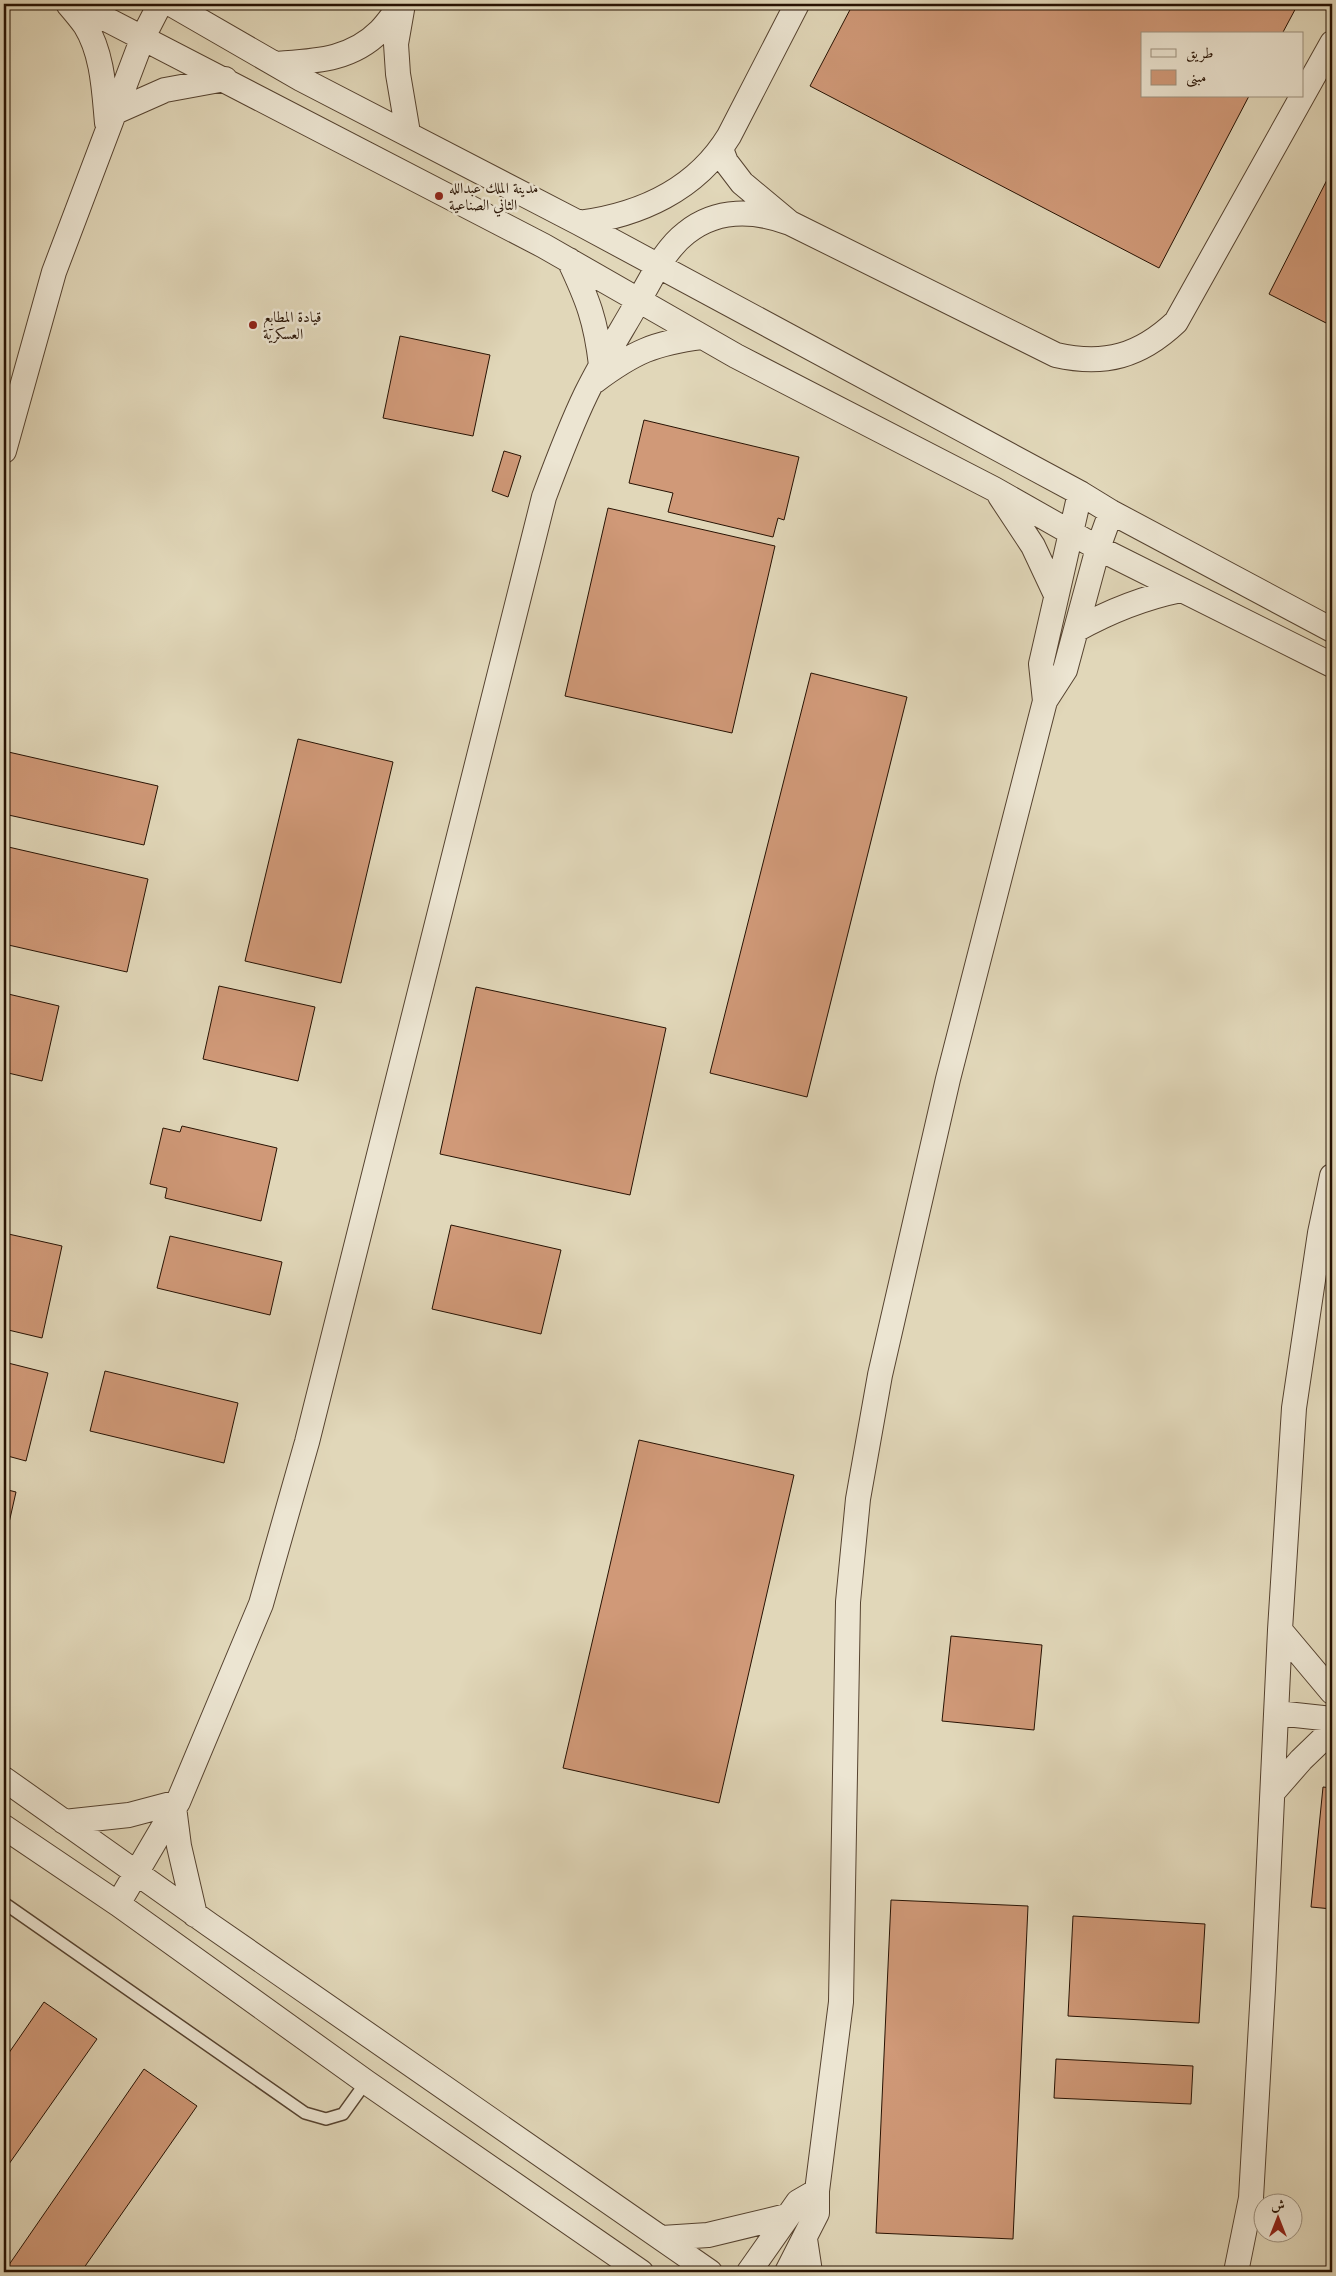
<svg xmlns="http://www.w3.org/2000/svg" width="1336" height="2276" viewBox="0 0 1336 2276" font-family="'Libre Caslon Text',Amiri,serif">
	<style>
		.building { fill: #d09978; stroke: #271203 }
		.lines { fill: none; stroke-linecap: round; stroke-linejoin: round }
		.service-casing { stroke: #564330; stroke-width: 14 }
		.minor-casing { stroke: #564330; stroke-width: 26 }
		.service { stroke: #ece5d2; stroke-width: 11 }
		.minor { stroke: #ece5d2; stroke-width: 24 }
		.poi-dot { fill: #8f2418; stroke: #ece5d2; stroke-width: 2 }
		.labels { text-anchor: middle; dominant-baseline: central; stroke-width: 5; stroke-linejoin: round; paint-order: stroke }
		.poi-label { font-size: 15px; fill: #271203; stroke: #ece5d2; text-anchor: start }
	</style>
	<rect width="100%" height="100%" fill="#e1d7b9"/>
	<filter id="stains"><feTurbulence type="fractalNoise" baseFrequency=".004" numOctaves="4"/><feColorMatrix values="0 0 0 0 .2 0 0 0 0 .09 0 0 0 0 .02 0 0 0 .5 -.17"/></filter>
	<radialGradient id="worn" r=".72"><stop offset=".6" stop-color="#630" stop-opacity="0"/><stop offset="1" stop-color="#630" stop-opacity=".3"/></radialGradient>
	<!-- building -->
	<path class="building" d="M853,4H1298L1282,34H1142V96H1249L1159,268L810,86Z
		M1332,170V326L1269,294Z
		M400,336L490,355L473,436L383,418Z
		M644,420L799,457L784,520L778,518L773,537L668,512L673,493L629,483Z
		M504,451L521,456L508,497L492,491Z
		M608,508L775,546L732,733L565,696Z
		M811,673L907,697L807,1097L710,1073Z
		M298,739L393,762L341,983L245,961Z
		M4,751L158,786L144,845L4,814Z
		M4,846L148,879L127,972L4,944Z
		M219,986L315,1007L298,1081L203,1059Z
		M476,987L666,1028L630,1195L440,1154Z
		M4,993L59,1006L42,1081L4,1072Z
		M182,1126L277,1148L261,1221L165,1198L167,1188L150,1184L163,1128L180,1132Z
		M451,1225L561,1250L541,1334L432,1309Z
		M4,1233L62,1246L42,1338L4,1329Z
		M170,1236L282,1262L270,1315L157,1288Z
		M4,1362L48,1373L26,1461L4,1455Z
		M105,1371L238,1403L224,1463L90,1431Z
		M639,1440L794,1475L719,1803L563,1768Z
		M4,1489L16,1492L4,1545Z
		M951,1636L1042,1645L1034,1730L942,1721Z
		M1323,1787L1332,1788V1909L1311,1907Z
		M891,1900L1028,1906L1013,2239L876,2233Z
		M1073,1916L1205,1924L1199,2023L1068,2016Z
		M44,2002L97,2039L4,2171V2060Z
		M1056,2059L1193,2066L1191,2104L1054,2098Z
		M144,2069L197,2106L81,2272H4Z"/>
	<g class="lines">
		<!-- service casing -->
		<g class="service-casing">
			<path id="service" d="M4,1903L305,2113L326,2119L343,2114L366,2082"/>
		</g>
		<!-- minor casing -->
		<g class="minor-casing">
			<path id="minor" d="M68,4C74,11 80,18 85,25C103,54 104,91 107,123
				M77,4L544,246L736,356L994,489L1098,548L1332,665
				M171,4L301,79L579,223L1080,493L1111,512L1332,630
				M403,4L396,44L398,74L408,133
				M275,64C313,61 350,61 380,31C388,23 394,13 402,4
				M113,113L165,90L225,79
				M721,149L726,162L742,183L790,223L1056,355C1105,366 1140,356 1176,322L1332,43
				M579,223C639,215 696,190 729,136L797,4
				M569,260C588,300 596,321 601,365
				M595,381C634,352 654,343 702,337
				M4,451L54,272L143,37L160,4
				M1000,496L1033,546L1056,595
				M1076,630C1110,611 1142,598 1181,590
				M1045,701L1065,670L1098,548L1111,512
				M1280,1630L1332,1692
				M1277,1713L1332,1719
				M4,1779L210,1925L710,2272
				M1273,1792L1301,1760L1332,1730
				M174,1807L179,1846L195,1915
				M64,1822L129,1815L178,1802
				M4,1827L118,1904L366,2082L641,2272
				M118,1904L178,1802L261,1604L307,1442L544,497C557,462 570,427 586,394C602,361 622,330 640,298C653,276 665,249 686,233C717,208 755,210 790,223
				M662,2238L708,2235L787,2216
				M805,2239L810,2272
				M749,2272L798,2202L817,2191
				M787,2272L817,2213V2191L841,2002L848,1602L858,1499L880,1375L948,1079L1045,701L1041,664L1080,493
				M1236,2272L1251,2198L1263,1989L1280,1630L1294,1408L1320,1233L1332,1176"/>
		</g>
		<!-- service -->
		<use href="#service" class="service"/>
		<!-- minor -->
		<use href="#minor" class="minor"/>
	</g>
	<!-- markers -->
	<g class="poi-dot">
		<circle cx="439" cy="196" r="5"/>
		<circle cx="253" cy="325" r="5"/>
	</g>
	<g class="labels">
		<!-- poi labels -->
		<g class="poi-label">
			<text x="449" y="187">مدينة الملك عبدالله<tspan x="449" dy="17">الثاني الصناعية</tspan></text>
			<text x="263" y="316">قيادة المطابع<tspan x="263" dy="17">العسكرية</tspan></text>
		</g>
	</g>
	<!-- margin -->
	<rect width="1336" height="2276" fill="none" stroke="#e1d7b9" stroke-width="20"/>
	<rect x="5" y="5" width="1326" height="2266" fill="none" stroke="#271203" stroke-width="2.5"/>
	<rect x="10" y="10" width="1316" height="2256" fill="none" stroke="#271203"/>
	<!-- legend -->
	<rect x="1141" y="32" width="162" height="65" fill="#ece5d2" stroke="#9d917f"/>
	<rect x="1151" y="49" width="25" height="8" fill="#ece5d2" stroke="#9d917f"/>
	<text x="1186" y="58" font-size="15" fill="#271203">طريق</text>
	<rect x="1151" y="70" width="25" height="15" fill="#d09978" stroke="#9d917f"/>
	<text x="1186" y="82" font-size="15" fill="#271203">مبنى</text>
	<!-- north arrow -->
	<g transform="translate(1278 2218)"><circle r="24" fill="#ece5d2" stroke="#9d917f"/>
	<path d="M0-4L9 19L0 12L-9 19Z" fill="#8f2418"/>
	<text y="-8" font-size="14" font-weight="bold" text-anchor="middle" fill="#271203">ش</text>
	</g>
	<rect width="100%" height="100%" filter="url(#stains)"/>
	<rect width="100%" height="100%" fill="url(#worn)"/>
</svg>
